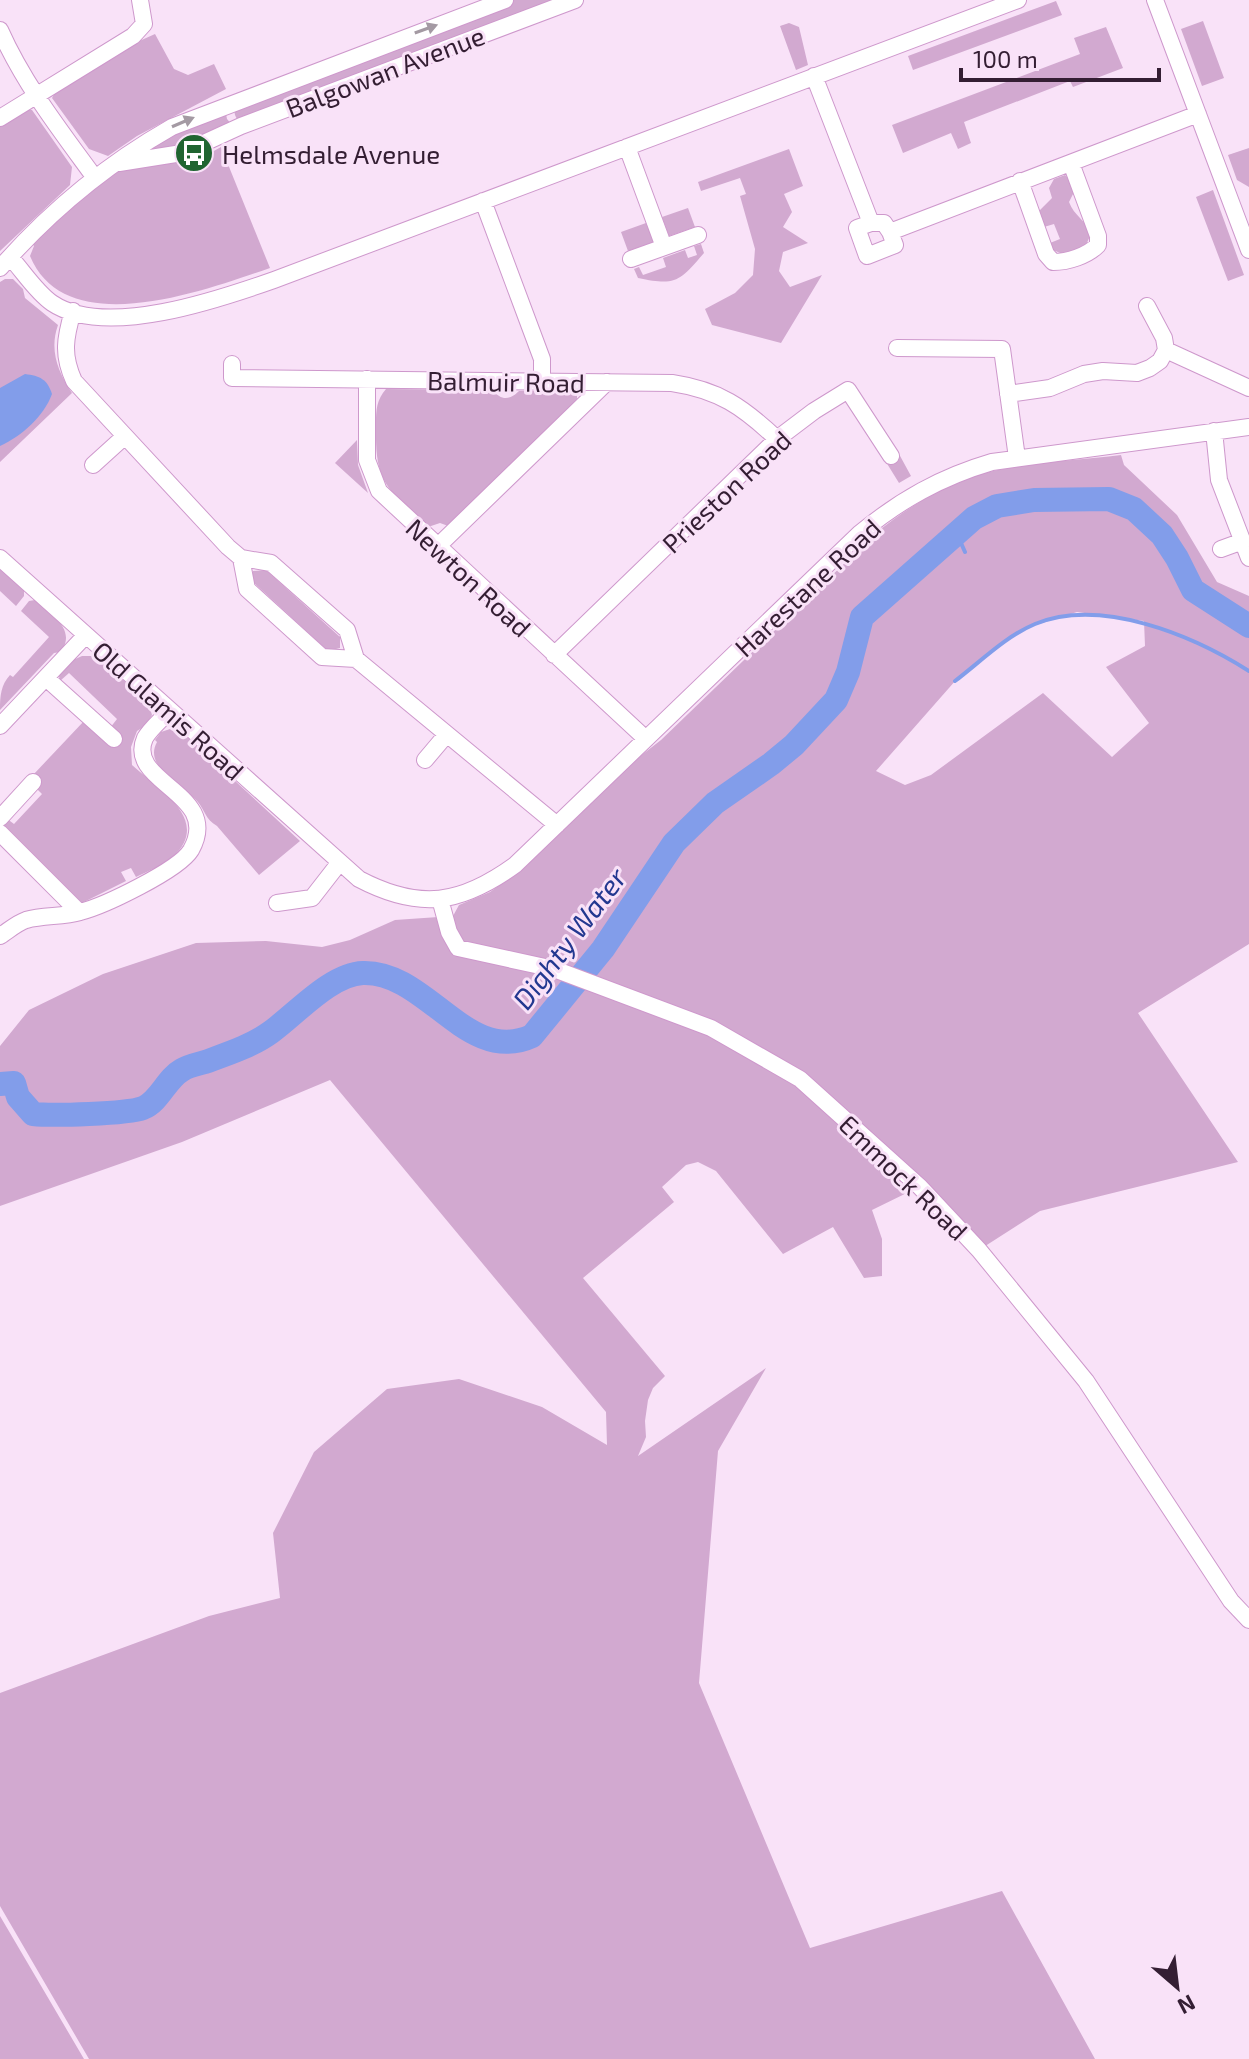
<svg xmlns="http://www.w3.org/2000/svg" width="1249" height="2059" viewBox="0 0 1249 2059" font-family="'Exo 2',sans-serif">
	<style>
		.green { fill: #d2a9d0; fill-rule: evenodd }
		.water { fill: #829dea }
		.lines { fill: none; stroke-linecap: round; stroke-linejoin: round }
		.stream { stroke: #829dea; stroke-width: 4 }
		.river { stroke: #829dea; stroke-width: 24 }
		.minor-casing { stroke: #ce98cc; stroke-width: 18 }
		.minor { stroke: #fff; stroke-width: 16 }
		.oneway { fill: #a49aa3 }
		.labels { text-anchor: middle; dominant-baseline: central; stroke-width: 6; stroke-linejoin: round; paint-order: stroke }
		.street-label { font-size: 26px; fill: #341e33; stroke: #f9e2f8 }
		.poi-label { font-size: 26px; fill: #341e33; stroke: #f9e2f8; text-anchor: start }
		.water-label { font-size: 28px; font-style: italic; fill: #233890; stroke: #f9e2f8 }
	</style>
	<rect width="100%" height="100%" fill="#f9e2f8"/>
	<!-- green -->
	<path class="green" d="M514,0H564L238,120C233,114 234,110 238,104Z
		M1056,1L1062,15L913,70L908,56Z
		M1203,21L1224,78L1202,86L1181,29Z
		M789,23L799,27L808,65L796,70L780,26Z
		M1106,27L1123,68L1073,87L1070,81L964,122L971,143L958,149L951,133L903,153L892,125L1080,54L1074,38Z
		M155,34L174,69L188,75L214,64L226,89L137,136L108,156L89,149L52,98L56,91L126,47Z
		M225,109L227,119L233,126L183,149L136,157L173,131Z
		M22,110H32L72,167L70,185L0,251V124Z
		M221,147L270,268C206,290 66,343 30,256L34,246L32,243L107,177L132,165L212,152Z
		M1249,148V187L1237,180L1228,155Z
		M789,149L803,186L784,194L792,212L783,227L808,243L783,252L779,271L790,287L822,275L781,343L712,325L705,309L735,293L753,275L755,249L740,196L746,194L740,178L701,191L698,182Z
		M1065,175L1072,181L1075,190L1069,202C1074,216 1086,220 1091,234L1085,247L1065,255L1053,250L1050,243L1060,239L1054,224L1044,227L1038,212L1052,198L1049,188L1054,179Z
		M1213,190L1244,275L1228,281L1196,197Z
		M688,208L695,227L669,236L662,217Z
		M646,223L654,242L628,251L621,232Z
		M701,244L704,253C679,282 676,286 638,278L634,269L639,267L643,275L666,267L663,258L685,250L688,258L697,255L694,246Z
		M5,279H13L23,289L25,298L58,325C49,350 58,372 72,393L0,462V282Z
		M386,389L493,390C501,401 510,400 519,391H573L577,394V399L569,408L571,411L451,527L440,523L428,527C391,490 375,487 376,431C376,413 375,402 386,389Z
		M357,440L358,465L368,493L335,463Z
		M899,454L911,476L899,483L886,462Z
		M1121,455L1124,465L1177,515L1217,582L1249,596V944L1138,1013L1238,1162L1040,1211L979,1250L919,1187L872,1210L882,1239V1276L864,1278L833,1227L783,1254L716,1171L698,1162L686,1165L662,1187L674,1202L583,1278L665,1376L653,1388L648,1400L645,1421L646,1437L638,1456L766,1368L718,1451L699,1683L810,1948L1002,1891L1095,2059H89L0,1906V1693L209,1616L280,1598L273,1533L314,1452L387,1389L459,1379L542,1407L607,1445L606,1412L330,1080L182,1142L0,1206V1046L29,1010L103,974L196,943L266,941L322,947L350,940L395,920L453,916L459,905L490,892L515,874L634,761L661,740L878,531C907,509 939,487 974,476C1018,462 1075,461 1121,455ZM1077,612L1144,621L1145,646L1106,667L1149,723L1112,757L1043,693L931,775L905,785L876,771L956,680L1023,629Z
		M0,568L24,590V596L16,606L0,591Z
		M266,570L340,637V648L328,651L253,582V571Z
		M35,600C51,614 77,629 61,652L54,653L0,710C0,695 1,685 10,675L13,677L49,637L21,611L29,601Z
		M82,656H95L148,701L152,715L145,726L137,731L131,747L132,765C157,788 212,819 174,856C165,865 148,871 136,877L131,868L121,872L126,881L82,903L72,894H67L5,832L3,825L6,818L14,824L42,794L35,787L33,775L84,721L111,746L110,728L117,719L69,673L60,681L59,676L73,660Z
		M170,729L180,730L300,841L259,875L217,826C205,819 205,810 197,801C182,785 143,767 157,742L155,740L161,732Z
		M0,1916L84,2059H0Z"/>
	<!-- water -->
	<path class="water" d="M25,374C40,376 47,379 52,394C44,416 22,436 0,446V388Z"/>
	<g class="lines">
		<!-- stream -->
		<path class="stream" d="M957,534L965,552
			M955,681C980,662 1006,636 1035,624C1101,597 1192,635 1249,671"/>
		<!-- river -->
		<path class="river" d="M0,1084L14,1083L18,1097L33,1114C52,1116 127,1114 143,1108C160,1101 166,1079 182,1070C188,1066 198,1064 205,1062C227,1054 252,1046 271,1032C296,1014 331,974 363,973C427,971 467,1066 532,1036L603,949L674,843L715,803L771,764L794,745L836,700L848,672L862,617L974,518L997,506L1034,500L1109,499L1134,509L1162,535L1177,558L1193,590L1249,626"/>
		<!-- minor casing -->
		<g class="minor-casing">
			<path id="minor" d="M1155,0L1249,250
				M0,30C24,84 60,130 95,178
				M814,76L871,223H884L890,232L1198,114
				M0,118L133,36L144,24L140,0
				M627,147L664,247
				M119,163L182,153L241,126L575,0
				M1020,181L1046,254L1053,262C1068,262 1087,256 1098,245V236L1071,163
				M483,201L542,359V381
				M871,223L857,228L867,256L895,245L890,232
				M10,257C23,271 36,292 52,303C105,339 220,299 274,280L1018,0
				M631,259L698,235
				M0,268C49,212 107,164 172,127L505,0
				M73,311C65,338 62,355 74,381L228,547L241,558L271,563L347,630L356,659L322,657L247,589L241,558
				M897,348L1002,349L1017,458
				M1166,350L1249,388
				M232,364V378L672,383C719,390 743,407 777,439
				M367,379V460L379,491L646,739
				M1008,394L1050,388L1084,374L1103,371L1137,373L1150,368L1160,361L1166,350L1164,338L1147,306
				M1214,431L1219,480L1249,558
				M93,465L125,436
				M437,547L607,382
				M1221,549L1243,541
				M0,558L359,879C420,911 461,904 515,865L859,534C900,500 941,477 992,462L1249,427
				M554,655L777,439L814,411L848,390L891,456
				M356,659L557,825
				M46,678L114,739
				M0,726L86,635
				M425,760L447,734
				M0,818L33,782
				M0,833L79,912
				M440,899L449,932L458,948L554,969L711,1028L800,1079L920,1187L979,1250L1086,1381L1231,1601L1249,1620
				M277,903L312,898L340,862
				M0,936C8,931 17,923 26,920C43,915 63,917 80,912C104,906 179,870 191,850C223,793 125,783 145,738C150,729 162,719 169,711"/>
		</g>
		<!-- minor -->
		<use href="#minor" class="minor"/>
	</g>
	<!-- one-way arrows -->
	<defs><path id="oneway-solid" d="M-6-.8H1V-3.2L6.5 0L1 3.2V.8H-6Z" transform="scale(2)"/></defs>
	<g class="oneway">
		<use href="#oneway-solid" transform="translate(426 29) rotate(-20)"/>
		<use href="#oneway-solid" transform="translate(183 122) rotate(-23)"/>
	</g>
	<!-- icons -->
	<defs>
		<g id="bus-disc" transform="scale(2)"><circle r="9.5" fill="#206531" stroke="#f9e2f8"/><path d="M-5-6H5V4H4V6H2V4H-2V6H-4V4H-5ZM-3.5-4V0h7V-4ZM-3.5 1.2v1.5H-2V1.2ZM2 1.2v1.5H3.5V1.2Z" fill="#fff"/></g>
	</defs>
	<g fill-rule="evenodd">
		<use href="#bus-disc" x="194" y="153"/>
	</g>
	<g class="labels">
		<!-- street labels -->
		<g class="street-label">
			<text transform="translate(385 71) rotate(-21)">Balgowan Avenue</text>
			<text transform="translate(506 381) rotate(1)">Balmuir Road</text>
			<text transform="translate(726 491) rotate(-43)">Prieston Road</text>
			<text transform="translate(469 577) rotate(43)">Newton Road</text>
			<text transform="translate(807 587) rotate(-43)">Harestane Road</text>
			<text transform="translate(169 710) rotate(42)">Old Glamis Road</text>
			<text transform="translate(904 1177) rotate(44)">Emmock Road</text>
		</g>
		<!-- poi labels -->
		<g class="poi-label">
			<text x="222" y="153">Helmsdale Avenue</text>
		</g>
		<!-- water labels -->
		<g class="water-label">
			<text transform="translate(569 938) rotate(-53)">Dighty Water</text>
		</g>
	</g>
	<!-- north arrow -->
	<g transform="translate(1177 1987) rotate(152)" stroke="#f9e2f8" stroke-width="6" paint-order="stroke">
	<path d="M0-6L14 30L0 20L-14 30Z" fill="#341e33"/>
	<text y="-12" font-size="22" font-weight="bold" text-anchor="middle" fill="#341e33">N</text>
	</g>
	<!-- scale -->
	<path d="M961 68v12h198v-12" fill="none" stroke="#341e33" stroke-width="4"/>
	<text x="973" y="68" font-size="24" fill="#341e33" stroke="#f9e2f8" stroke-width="6" paint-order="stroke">100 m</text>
</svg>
